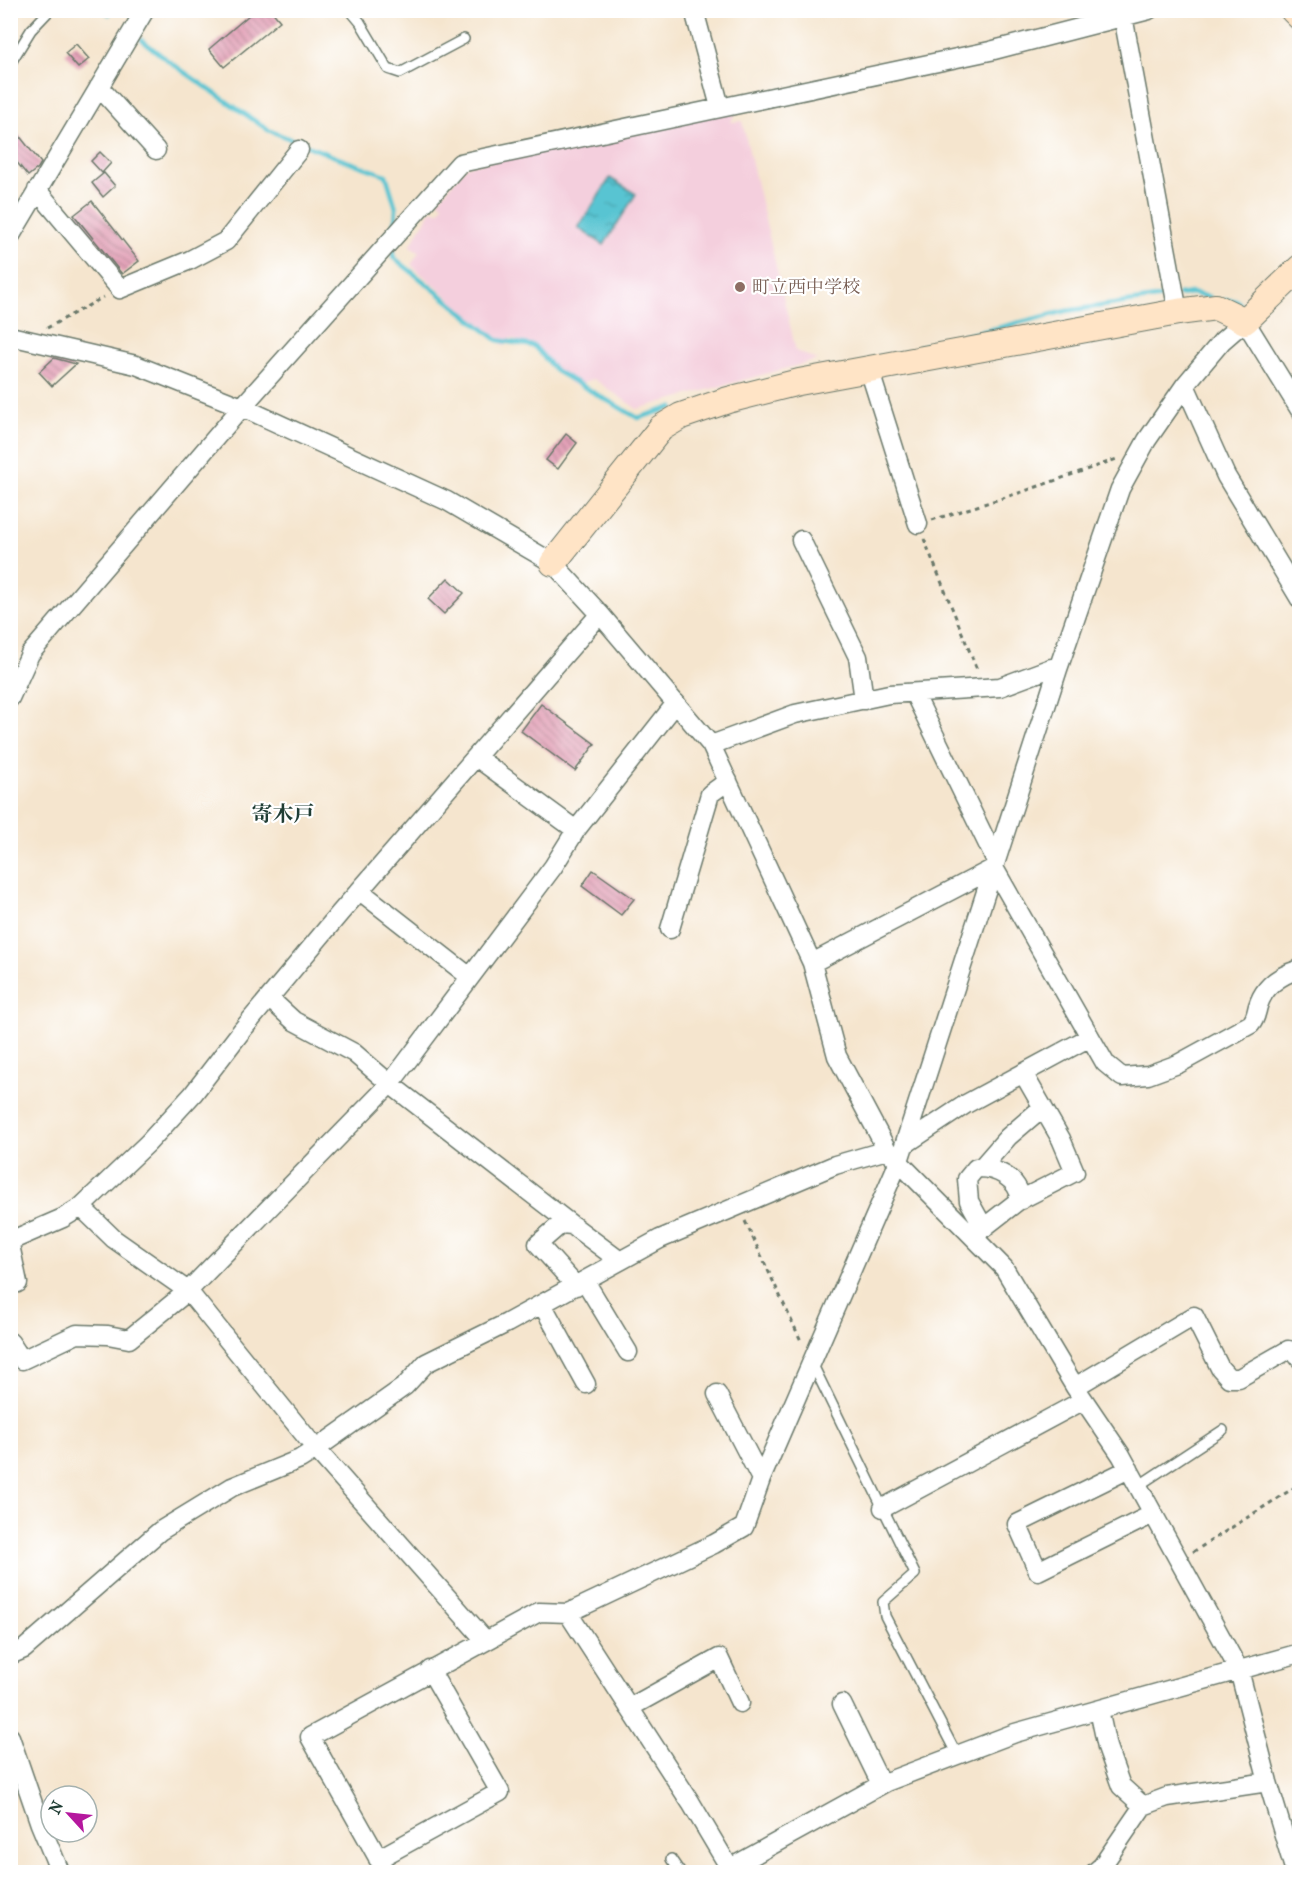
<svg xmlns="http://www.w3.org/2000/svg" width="1310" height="1883" viewBox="0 0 1310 1883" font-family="'IM FELL French Canon','Noto Serif JP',serif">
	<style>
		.built { fill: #f4cfdd }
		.water { fill: url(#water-ripples); stroke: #3c8083; stroke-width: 1.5 }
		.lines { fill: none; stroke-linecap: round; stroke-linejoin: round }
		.stream { stroke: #58c4d2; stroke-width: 4.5 }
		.building { fill: url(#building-back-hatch) }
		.lane-casing { stroke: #6a786a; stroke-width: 12 }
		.street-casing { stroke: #6a786a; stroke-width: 21 }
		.secondary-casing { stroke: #6a786a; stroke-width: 28 }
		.path { stroke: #6a786a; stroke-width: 3; stroke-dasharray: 4.5 4.5; stroke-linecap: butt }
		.lane { stroke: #fff; stroke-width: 9 }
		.street { stroke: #fff; stroke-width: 18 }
		.secondary { stroke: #ffe4c6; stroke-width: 26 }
		.education-dot { fill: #8d6e63; stroke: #fff; stroke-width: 2 }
		.labels { text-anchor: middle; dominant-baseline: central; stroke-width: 4.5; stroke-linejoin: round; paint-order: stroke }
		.education-label { font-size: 18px; fill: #785e54; stroke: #fff; text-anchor: start }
		.quarter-label { font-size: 21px; font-weight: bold; fill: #1f3d34; stroke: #fff }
	</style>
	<defs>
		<pattern id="water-ripples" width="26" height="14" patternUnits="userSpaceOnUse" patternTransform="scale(1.5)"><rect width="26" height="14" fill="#58c4d2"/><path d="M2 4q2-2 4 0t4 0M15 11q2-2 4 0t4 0" fill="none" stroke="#48a0ab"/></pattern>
		<pattern id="building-back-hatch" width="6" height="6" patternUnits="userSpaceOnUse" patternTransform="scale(1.5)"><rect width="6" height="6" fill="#e098b0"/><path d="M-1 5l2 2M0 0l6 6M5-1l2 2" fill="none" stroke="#b57d90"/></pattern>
	</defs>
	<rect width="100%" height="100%" fill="#fff"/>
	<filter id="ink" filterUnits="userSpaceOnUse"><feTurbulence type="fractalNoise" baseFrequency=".0167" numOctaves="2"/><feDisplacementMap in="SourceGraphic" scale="12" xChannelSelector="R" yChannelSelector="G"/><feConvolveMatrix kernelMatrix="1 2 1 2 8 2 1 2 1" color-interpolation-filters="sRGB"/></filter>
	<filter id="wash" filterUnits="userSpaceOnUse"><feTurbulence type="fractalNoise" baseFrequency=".008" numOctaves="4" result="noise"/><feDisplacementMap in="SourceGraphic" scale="24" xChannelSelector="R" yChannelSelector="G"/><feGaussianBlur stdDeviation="1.35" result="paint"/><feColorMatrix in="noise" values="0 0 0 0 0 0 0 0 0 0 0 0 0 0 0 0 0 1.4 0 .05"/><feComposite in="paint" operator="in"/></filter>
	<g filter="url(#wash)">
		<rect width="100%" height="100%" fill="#f5e5ce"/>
		<!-- built -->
		<path class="built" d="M737,110L731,122L742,121L796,351L817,360L637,409L594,379L576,386L570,383L537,348L511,338L504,346L411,265L419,252L410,246L431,211H440L443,204L438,201L467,166Z"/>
		<!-- water -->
		<path class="water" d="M610,178L636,194L604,245L578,228Z"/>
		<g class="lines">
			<!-- stream -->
			<path class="stream" d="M104,10L109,14
				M142,40L167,60L268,130L338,158L386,175L396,208L395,226
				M394,246L393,257L497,340L534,346L556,371L638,418L673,407
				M1179,295L1191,293L1209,297
				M1226,300L1237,301L1242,307
				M920,347L1066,311L1170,296"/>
		</g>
		<g id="blocks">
			<!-- building -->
			<path class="building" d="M255,10H271L280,21L224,67L209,49Z
				M76,44L89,59L78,68L65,53Z
				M18,134L41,163L38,168L28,176L10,154V140Z
				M100,152L111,163L102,173L91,161Z
				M104,173L115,186L103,197L92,183Z
				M92,201L139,261L122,274L74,215Z
				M54,358L76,364L52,386L39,372Z
				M566,434L577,443L558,469L546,460Z
				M448,578L464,593L444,614L428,599Z
				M541,704L595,744L575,771L521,731Z
				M593,870L634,899L621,915L582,886Z"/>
		</g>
	</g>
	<g filter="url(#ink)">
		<use href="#blocks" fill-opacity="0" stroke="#6a786a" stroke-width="1.5"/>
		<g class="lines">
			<!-- lane casing -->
			<g class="lane-casing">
				<path id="lane" d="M350,10L360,22L388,69L400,73L464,39
					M10,64L31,30L50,10
					M812,1363L915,1574L883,1602L885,1616L957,1755
					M1138,1486L1223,1430
					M671,1859L680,1872"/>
			</g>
			<!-- street casing -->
			<g class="street-casing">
				<path id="street" d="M694,10L720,107
					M1123,16L1178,312
					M99,87L156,150
					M37,190L120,289L190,260L226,241L299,150
					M10,237L145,10
					M10,336L136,365L242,407L447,501L553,563L600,614L711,745L812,963L837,1056L887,1150L1004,1268L1075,1387L1121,1455L1239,1670L1268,1782L1295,1872
					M869,369L918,524
					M1185,385L1226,476L1300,599
					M801,540L858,657L864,700
					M914,693L996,861
					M10,698L30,654L242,407L460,163L990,51L1149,10
					M711,745L795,714L889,694L1000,687L1051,668L1058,669
					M476,757L576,830L676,703
					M360,891L470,977
					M670,929L710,794L728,781
					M812,963L994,868L1105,1063L1122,1077L1148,1075L1178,1064L1251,1024C1256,1018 1256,1013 1258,1006C1264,986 1280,975 1300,969
					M269,998L294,1021L354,1053L390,1084L572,1225
					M904,1145L966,1104L1090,1037
					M981,1168L1008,1137L1043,1107
					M81,1207L114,1239L188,1291L316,1449L485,1640
					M984,1228L969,1201L967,1179L976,1168C996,1167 1018,1178 1021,1200
					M973,1236L1018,1201L1075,1172L1061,1139L1023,1073
					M10,1241L63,1218L81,1207L148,1143L193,1094L243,1029L340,913L600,614
					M10,1245L18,1283L10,1285
					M585,1281L628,1352
					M576,1286L538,1244L561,1224L572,1225L620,1261
					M542,1304L586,1384
					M10,1342L22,1360L77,1334L108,1335L129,1339L188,1291L390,1084L553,867L576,830
					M1075,1387L1194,1316L1220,1368L1229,1378H1239L1288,1350L1294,1351L1300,1359
					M717,1394L761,1479
					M1129,1469L1017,1524L1038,1571L1153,1514
					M883,1508L1084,1400
					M568,1613L691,1803L732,1872
					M10,1655L24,1649L160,1531L232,1487L300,1459L316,1449L405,1386L426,1363L507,1323L660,1239L835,1165L887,1150
					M842,1704L881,1784
					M629,1708L719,1658L740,1703
					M1099,1710L1107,1747L1121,1786L1143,1806
					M10,1737L40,1824L60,1872
					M378,1859L500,1792L430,1670
					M386,1872L310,1737L539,1612L568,1613L714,1544L744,1527L761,1479L899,1161L1058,669L1120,489L1147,440L1185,385L1222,341L1245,321L1300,410
					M723,1872L886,1782L1015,1733L1300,1653
					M1095,1872L1102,1866L1143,1806L1167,1797L1268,1782"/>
			</g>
			<!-- secondary casing -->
			<g class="secondary-casing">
				<path id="secondary" d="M1293,10L1300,17
					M553,563L661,428L681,416L728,400L799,382L1178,312L1216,307L1245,321L1300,268"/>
			</g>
			<!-- path -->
			<path class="path" d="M47,328L104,297
				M932,520L1022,492L1117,459
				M924,539L978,672
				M745,1221L802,1343
				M1193,1552L1300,1484"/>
			<!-- lane -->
			<use href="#lane" class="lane"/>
			<!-- street -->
			<use href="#street" class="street"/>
			<!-- secondary -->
			<use href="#secondary" class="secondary"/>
		</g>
	</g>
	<!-- markers -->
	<circle class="education-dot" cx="740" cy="287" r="6"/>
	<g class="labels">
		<!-- education labels -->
		<g class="education-label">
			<text x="752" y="287">町立西中学校</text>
		</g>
		<!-- quarter labels -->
		<g class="quarter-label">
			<text x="283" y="814">寄木戸</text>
		</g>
	</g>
	<!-- margin -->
	<rect width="1310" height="1883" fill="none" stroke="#fff" stroke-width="36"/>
	<!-- north arrow -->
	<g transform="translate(69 1814) rotate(297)"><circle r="28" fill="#ffffff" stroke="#a5b1ae" stroke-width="1.5"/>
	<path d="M0-4.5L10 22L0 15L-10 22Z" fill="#b5179e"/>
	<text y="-9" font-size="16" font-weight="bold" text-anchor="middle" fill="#1f3d34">N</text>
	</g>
</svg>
